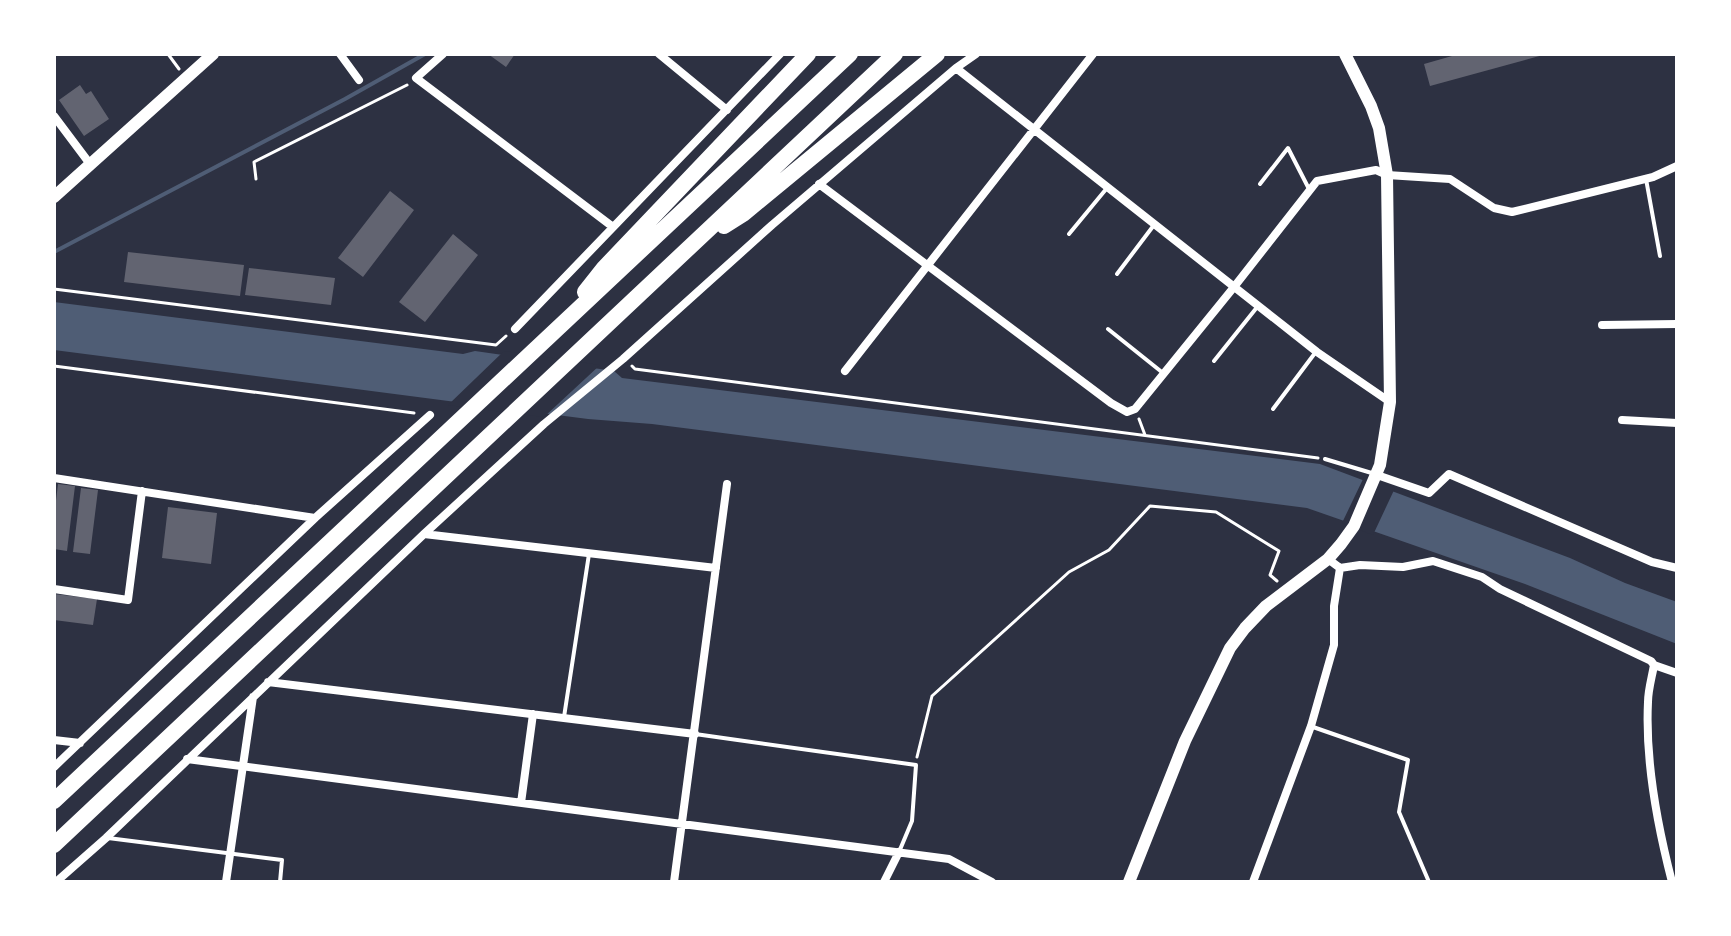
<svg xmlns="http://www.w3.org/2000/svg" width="1731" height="936" viewBox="0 0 1731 936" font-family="'Roboto Serif',serif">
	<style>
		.water { fill: #4f5d75 }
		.pier { fill: #2d3142 }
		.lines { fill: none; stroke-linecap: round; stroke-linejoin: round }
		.stream { stroke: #4f5d75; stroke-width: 4 }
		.building { fill: #626471 }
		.path { stroke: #fff; stroke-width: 3 }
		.service { stroke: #fff; stroke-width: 4 }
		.minor { stroke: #fff; stroke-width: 8 }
		.secondary { stroke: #fff; stroke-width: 12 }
		.motorway { stroke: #fff; stroke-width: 16 }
	</style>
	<rect width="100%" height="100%" fill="#2d3142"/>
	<!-- water -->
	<path class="water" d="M54,302L463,354L475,351L614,371L622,378L1320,464L1570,558L1625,583L1677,602V644L1525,584L1307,508L652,424L588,419L54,350Z"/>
	<!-- pier -->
	<path class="pier" d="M504,351L600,365L544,417L448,405Z
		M1364,477L1395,488L1373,535L1342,523Z"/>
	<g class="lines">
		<!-- stream -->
		<path class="stream" d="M54,252L345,99L425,54"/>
	</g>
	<!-- building -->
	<path class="building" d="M488,54H515L506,67Z
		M1459,54H1543V55L1430,86L1424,64Z
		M80,85L86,94L91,91L109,119L84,136L59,100Z
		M390,191L414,210L363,277L338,258Z
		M453,234L478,255L425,322L399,302Z
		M128,252L244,265L240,296L124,282Z
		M249,268L335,278L331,305L245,295Z
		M58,484L75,486L67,551L54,549V517Z
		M81,488L98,490L90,554L73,552Z
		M168,507L217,513L211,564L162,558Z
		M54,594L97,599L93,625L54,620Z"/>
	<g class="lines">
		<!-- path -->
		<path class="path" d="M168,54L179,69
			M256,179L254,162L407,85
			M54,289L496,345L506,336
			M54,366L414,413
			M632,366L635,369L1318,458
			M1139,419L1145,435
			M917,757L932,696L1069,572L1109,550L1150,506L1216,512L1279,551L1270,575L1277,581"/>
		<!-- service -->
		<path class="service" d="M1646,179L1660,256
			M1260,184L1288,148L1309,189
			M1069,234L1107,188
			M1117,274L1154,225
			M1108,329L1163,373
			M1214,361L1258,306
			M1273,409L1315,353
			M1325,459L1375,474
			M564,717L589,554
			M1313,727L1408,760L1399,812L1429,882
			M695,734L916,765L912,821L899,852
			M108,838L282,860L280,882"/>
		<!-- minor -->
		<path class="minor" d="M340,54L359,80
			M443,54L416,78L613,227
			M659,54L727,110
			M956,68L1317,352L1390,402
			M54,116L90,164
			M819,184L1111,403L1127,412L1135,409L1234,287L1317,181L1376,170L1387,175L1450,179L1494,208L1512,212L1653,177L1677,166
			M1602,325L1677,324
			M515,329L780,54
			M845,371L1093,54
			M1622,420L1677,423
			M1377,475L1429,493L1449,474L1652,562L1677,568
			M54,478L315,518
			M424,534L716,568
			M1340,568L1360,565L1403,567L1433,561L1482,577L1500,589L1651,661L1654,665C1652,677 1648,690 1648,702C1645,762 1657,824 1672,882
			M54,589L128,600L142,491
			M1654,665L1677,673
			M268,682L695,734
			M54,740L80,743
			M187,759L949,859L992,882
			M54,767L315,518L430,415
			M521,803L533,714
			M56,882L106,838L424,534L544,424L623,359L772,225L956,68L976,54
			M226,882L253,697
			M674,882L727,484
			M884,882L899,852
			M1253,882L1311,726L1334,645V606L1340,568L1328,559"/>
		<!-- secondary -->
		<path class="secondary" d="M54,197L213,54
			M1129,882L1185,741L1230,648L1245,628L1266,606L1328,559L1341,544L1354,526L1380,465L1390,402L1387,175L1379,128L1371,106L1345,54"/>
		<!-- motorway -->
		<path class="motorway" d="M724,226L743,214L937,54
			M585,292L604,268L808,54
			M54,801L850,54
			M54,845L895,54"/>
	</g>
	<!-- border -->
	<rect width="1731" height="936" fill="none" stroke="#ffffff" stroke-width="112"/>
</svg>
